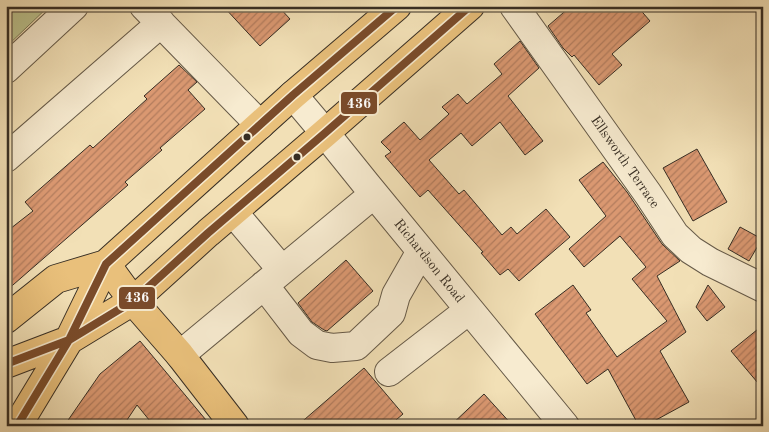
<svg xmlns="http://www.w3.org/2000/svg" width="769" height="432" viewBox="0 0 769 432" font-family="'Old Standard TT',serif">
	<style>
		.green { fill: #bcc28d; stroke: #7a7858 }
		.building { fill: url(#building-hatch); stroke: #372e24 }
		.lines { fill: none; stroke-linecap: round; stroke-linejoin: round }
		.minor-casing { stroke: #665a48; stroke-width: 30 }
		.major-casing { stroke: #372e24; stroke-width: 30 }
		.minor { stroke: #f7ebd0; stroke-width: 28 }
		.major { stroke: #e9c07b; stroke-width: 28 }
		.bus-1-casing { stroke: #f7ebd0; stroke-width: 11 }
		.bus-1 { stroke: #7a4b2a; stroke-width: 8 }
		.bus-dot { fill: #372e24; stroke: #f7ebd0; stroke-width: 2 }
		.labels { text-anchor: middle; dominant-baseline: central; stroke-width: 4.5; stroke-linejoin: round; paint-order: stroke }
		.street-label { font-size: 14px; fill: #372e24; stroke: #f7ebd0 }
		.line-badge { stroke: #f7ebd0; stroke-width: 2 }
		.badge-label { font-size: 14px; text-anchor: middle; font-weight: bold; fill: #fff }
	</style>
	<defs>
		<pattern id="building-hatch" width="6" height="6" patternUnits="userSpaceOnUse" patternTransform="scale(1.25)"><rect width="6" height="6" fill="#da9871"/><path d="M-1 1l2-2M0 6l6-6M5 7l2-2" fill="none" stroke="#b27c5d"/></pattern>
	</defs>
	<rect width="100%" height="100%" fill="#f2e0b6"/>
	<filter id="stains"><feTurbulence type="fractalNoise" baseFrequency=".004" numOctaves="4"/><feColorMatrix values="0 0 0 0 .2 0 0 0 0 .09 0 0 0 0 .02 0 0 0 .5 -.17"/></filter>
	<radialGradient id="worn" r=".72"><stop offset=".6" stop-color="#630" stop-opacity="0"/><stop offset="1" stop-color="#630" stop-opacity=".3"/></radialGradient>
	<!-- green -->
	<path class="green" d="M6,6H49L6,47Z"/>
	<!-- building -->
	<path class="building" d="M223,6H278L290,19L260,46Z
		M571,6H637L650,21L612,54L622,65L599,85L574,55L572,57L563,48L548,26Z
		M520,41L539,68L508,96L543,141L525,155L500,122L472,146L461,133L429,160L459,194L464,190L502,235L511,227L517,234L546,209L570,237L519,281L508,269L500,275L481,253L483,252L428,190L420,197L385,156L391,152L381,142L404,122L420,140L449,114L442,107L458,94L467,104L502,74L494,64Z
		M179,65L197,82L188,90L205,109L160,148L162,150L125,182L128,185L6,291V232L33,211L25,202L90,145L93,148L147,99L144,96Z
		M697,149L727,202L693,221L663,168Z
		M603,162L627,192L662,244L680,261L657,276L686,332L660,351L689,402L645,426H639L608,369L587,384L535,314L573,285L591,310L586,313L617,357L667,321L632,279L646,267L620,236L584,267L569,249L606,216L579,180Z
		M740,227L762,239L749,261L728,249Z
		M346,260L373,291L327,331L324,330L312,322L298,303Z
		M708,285L725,307L707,321L696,307Z
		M763,325V389L731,351Z
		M140,341L211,426H154L137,405L123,426H64L100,374Z
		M364,368L403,414L389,426H297Z
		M484,394L513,426H450Z"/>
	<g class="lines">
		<!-- minor casing -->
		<g class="minor-casing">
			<path id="minor" d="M144,6L260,125
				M514,6L648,194L675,235L691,250L710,262L763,288
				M6,69L74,6
				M293,95L325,133L366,184L565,426
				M6,158L161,23
				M233,212L282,270
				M264,285L301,333L317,345L332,348L356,346L391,313L396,295L421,251
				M180,355L374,194
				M389,372L469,310"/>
		</g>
		<!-- major casing -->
		<g class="major-casing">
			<path id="major" d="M106,264L133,301L180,355L235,426
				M6,319L56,279L106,264
				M6,364L69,340L133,301L208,233L325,133L470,6
				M17,426L69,340L106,264L293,95L397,6"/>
		</g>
		<!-- minor -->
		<use href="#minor" class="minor"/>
		<!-- major -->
		<use href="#major" class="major"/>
		<!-- bus-1 casing -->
		<g class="bus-1-casing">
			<path id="bus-1" d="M6,364L69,340L133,301L208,233L325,133L470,6
				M17,426L69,340L106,264L293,95L397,6"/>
		</g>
		<!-- bus-1 -->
		<use href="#bus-1" class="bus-1"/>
	</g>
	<!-- markers -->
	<g class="bus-dot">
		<circle cx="247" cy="137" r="4.5"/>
		<circle cx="297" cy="157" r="4.5"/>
	</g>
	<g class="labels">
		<!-- street labels -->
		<g class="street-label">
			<text transform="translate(625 162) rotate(55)">Ellsworth Terrace</text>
			<text transform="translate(429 261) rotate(51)">Richardson Road</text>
		</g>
	</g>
	<g class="line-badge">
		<rect x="340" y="91" width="38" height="24" rx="5" fill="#7a4b2a"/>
		<rect x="118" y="286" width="38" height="24" rx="5" fill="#7a4b2a"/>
	</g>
	<g class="badge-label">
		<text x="359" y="108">436</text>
		<text x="137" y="302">436</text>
	</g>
	<!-- margin -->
	<rect width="769" height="432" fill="none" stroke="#f2e0b6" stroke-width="25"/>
	<rect x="8" y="8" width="754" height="417" fill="none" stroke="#372e24" stroke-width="2.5"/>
	<rect x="12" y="12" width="744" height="407" fill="none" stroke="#372e24"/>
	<rect width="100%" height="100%" filter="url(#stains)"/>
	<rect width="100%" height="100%" fill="url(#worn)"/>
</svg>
